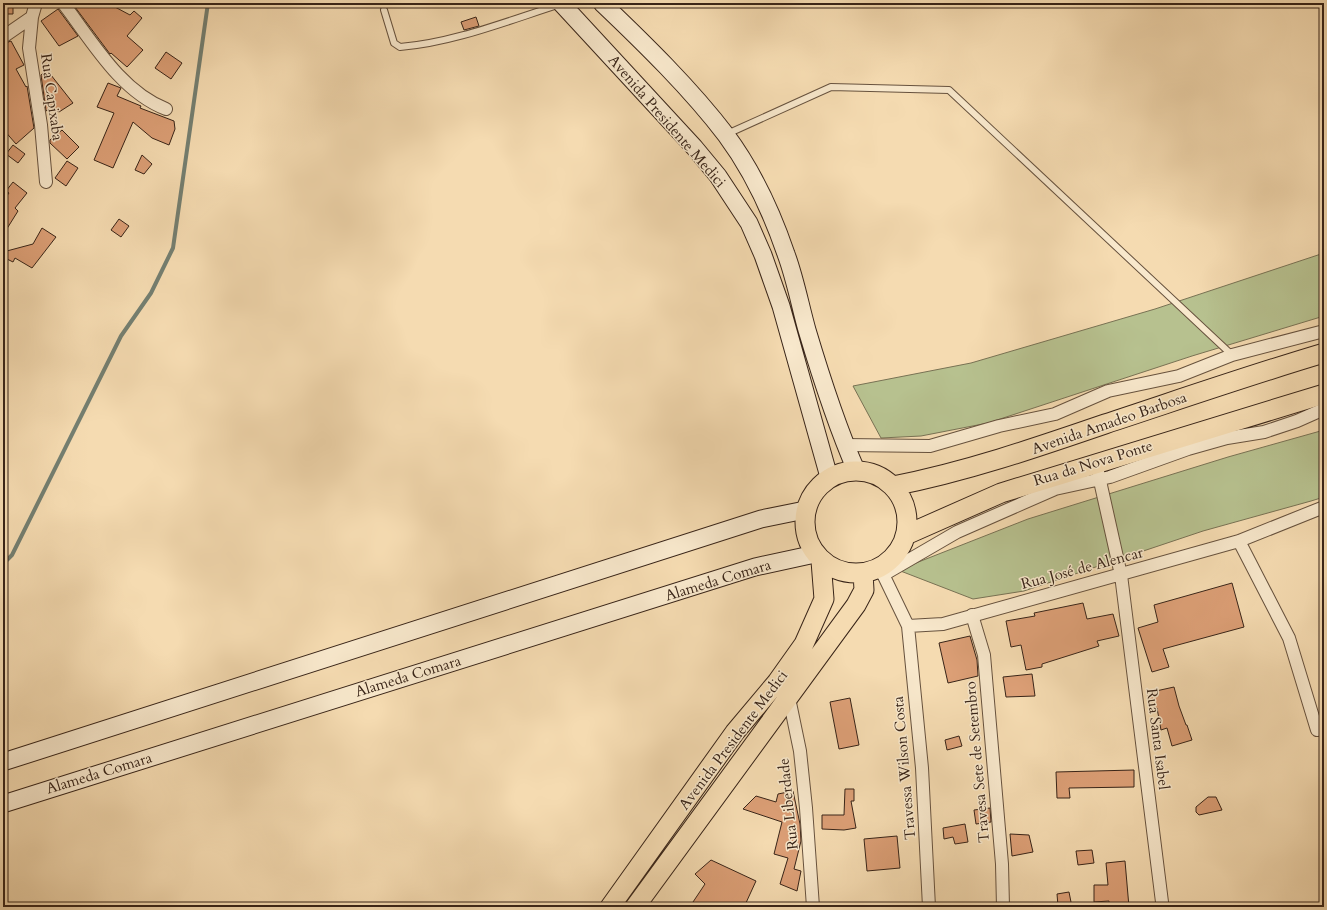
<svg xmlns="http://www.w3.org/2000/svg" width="1327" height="910" viewBox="0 0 1327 910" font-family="Cardo,serif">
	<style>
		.green { fill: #b7c18f; stroke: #787254 }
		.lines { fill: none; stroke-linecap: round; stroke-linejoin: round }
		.stream { stroke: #747f71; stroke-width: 4 }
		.building { fill: #dc9f76; stroke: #382418 }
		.lane-casing { stroke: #67523e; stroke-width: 8 }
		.street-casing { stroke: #67523e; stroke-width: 14 }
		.secondary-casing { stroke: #382418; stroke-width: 19 }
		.primary-casing { stroke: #382418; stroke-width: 21 }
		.lane { stroke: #f8e8cc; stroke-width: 6 }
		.street { stroke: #f8e8cc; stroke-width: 12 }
		.secondary { stroke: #f8e8cc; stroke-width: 17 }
		.primary { stroke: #f5dbb1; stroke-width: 19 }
		.labels { text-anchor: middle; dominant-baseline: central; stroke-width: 3; stroke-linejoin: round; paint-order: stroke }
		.street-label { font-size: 15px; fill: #382418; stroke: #f8e8cc }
	</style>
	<rect width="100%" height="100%" fill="#f5dbb1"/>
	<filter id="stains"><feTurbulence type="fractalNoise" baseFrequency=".005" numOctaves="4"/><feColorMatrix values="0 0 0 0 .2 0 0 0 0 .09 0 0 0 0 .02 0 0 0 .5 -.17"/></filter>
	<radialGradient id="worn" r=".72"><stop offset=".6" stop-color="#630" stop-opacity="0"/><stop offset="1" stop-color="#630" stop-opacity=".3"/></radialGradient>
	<!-- green -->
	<path class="green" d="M1324,253V316L1192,356L988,423L921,436L881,438L853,386L971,363L1155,309Z
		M1324,430V497L1311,501L1203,531L1024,591L973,599L898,570L1028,519L1228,457Z"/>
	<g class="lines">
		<!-- stream -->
		<path class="stream" d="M3,564L12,555L121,336L151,293L173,248L208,3"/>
	</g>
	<!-- building -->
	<path class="building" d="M3,3H13V14H3Z
		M72,3H112L115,7L130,15L134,11L142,18L127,36L143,50L127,67L111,53L110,54Z
		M58,9L78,36L59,46L41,21Z
		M476,17L479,26L464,30L461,22Z
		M11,41L24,65L16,69L26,87L27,86L34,128L16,144L3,129V44Z
		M166,52L182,63L171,79L155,68Z
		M47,70L73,103L59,112L52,107L46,111L41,75Z
		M108,83L121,88L117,96L141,106L140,108L174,121L175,129L169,145L152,138L133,122L113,168L94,160L114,113L97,107Z
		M62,130L79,147L67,159L50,143V140Z
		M13,145L25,154L18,163L6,154Z
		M142,155L152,164L144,174L135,170Z
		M67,161L78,168L66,186L55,178Z
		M13,182L27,193L15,208L18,211L3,235V201L9,193L6,191Z
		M119,219L129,226L121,237L111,230Z
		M42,228L56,237L32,268L15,258L13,262L3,257V252L33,244Z
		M1232,583L1244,627L1163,649L1169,667L1152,672L1138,628L1158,622L1154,605Z
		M1083,603L1087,619L1113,614L1119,636L1097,641L1099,646L1042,664V667L1026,670L1021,645L1011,647L1006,621L1035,616L1034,613Z
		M970,636L977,660L978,676L948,683L939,643Z
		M1032,674L1035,696L1006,697L1003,677Z
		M1174,687L1179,706L1186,725H1187L1192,740L1172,746L1167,728L1161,730L1157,708L1151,710L1147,693Z
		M850,698L859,745L839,749L830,702Z
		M959,736L962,746L947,750L945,740Z
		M1134,770V787L1069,788L1070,798H1057L1056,772Z
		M845,789H854V801H851L856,828L844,830L822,829V815H844Z
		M793,791L800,824L801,841L794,869L801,871L797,891L780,884L788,858L774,854L782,822L743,809L756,796L776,802L778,794Z
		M1208,797H1216L1222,810L1199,815L1196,812V807Z
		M990,808L991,822L976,824L974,810Z
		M965,824L968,842L955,844L953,837L944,839L943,828Z
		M1010,834L1029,835L1033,852L1012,856Z
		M897,836L900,868L867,871L864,839Z
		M1092,850L1094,863L1078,865L1076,851Z
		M711,860L756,881L745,905L735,904L734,907H700L693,902L705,884L695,874Z
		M1125,861L1129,907H1109V901L1094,902V885H1108L1106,863Z
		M1069,892L1072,907L1058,906L1057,894Z"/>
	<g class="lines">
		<!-- lane casing -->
		<g class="lane-casing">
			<path id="lane" d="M384,10L394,43L400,47C453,43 510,20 561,4
				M727,134L831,87L949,90L1232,355"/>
		</g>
		<!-- street casing -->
		<g class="street-casing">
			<path id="street" d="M63,3C92,41 120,91 166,109
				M32,17L29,48L41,125L46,182
				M3,37L32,17L36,3
				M845,445L930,446L999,426L1055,414L1108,391L1179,376L1232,355L1324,331
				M1098,472L1121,575L1162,902L1161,907
				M1239,541L1289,638L1317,730
				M880,568L908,626L943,624L1239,541L1324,507
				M883,575L957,532L1055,489L1110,477L1188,449L1227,438L1264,432L1297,421L1324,409
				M972,615L984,655L1002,864L1003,907
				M908,626L922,768L929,907
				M789,698L800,751L806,808L813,907"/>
		</g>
		<!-- secondary casing -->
		<g class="secondary-casing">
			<path id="secondary" d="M561,3L694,147L718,176L749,223L763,255L781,306L829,477
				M602,3C644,43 691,89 726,135C752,170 772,213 786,254C795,278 800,305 807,330C821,377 836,424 856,470
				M3,762L761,519L805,510
				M3,804L755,567L815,554"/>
		</g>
		<!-- primary casing -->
		<g class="primary-casing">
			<path id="primary" d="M805 522a51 51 0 1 1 102 0a51 51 0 1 1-102 0Z
				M893,486C965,472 1035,448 1105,424C1178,400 1250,375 1324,353
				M906,535L1001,493L1324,394
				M610,907L735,732L777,682L804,644L824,599L821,561
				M635,907L856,605L864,590L863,573"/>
		</g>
		<!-- lane -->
		<use href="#lane" class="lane"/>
		<!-- street -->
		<use href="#street" class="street"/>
		<!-- secondary -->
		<use href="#secondary" class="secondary"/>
		<!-- primary -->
		<use href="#primary" class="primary"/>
	</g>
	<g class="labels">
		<!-- street labels -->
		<g class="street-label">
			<text transform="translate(52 97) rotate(82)">Rua Capixaba</text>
			<text transform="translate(667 121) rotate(49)">Avenida Presidente Medici</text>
			<text transform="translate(1109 423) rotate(-19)">Avenida Amadeo Barbosa</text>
			<text transform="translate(1093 463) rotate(-17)">Rua da Nova Ponte</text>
			<text transform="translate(1082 568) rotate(-15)">Rua José de Alencar</text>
			<text transform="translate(718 580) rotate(-17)">Alameda Comara</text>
			<text transform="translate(408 676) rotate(-17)">Alameda Comara</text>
			<text transform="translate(1158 739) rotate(83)">Rua Santa Isabel</text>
			<text transform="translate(733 740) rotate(-53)">Avenida Presidente Medici</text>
			<text transform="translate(977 762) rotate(-95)">Travesa Sete de Setembro</text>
			<text transform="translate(904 768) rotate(-95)">Travessa Wilson Costa</text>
			<text transform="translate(99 773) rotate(-17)">Alameda Comara</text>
			<text transform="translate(788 804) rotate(-96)">Rua Liberdade</text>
		</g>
	</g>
	<!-- margin -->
	<rect width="1327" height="910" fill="none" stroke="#f5dbb1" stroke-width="16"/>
	<rect x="4" y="4" width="1319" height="902" fill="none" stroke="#382418" stroke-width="2"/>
	<rect x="8" y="8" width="1311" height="894" fill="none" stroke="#382418"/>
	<rect width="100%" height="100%" filter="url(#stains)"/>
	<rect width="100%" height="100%" fill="url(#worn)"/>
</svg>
